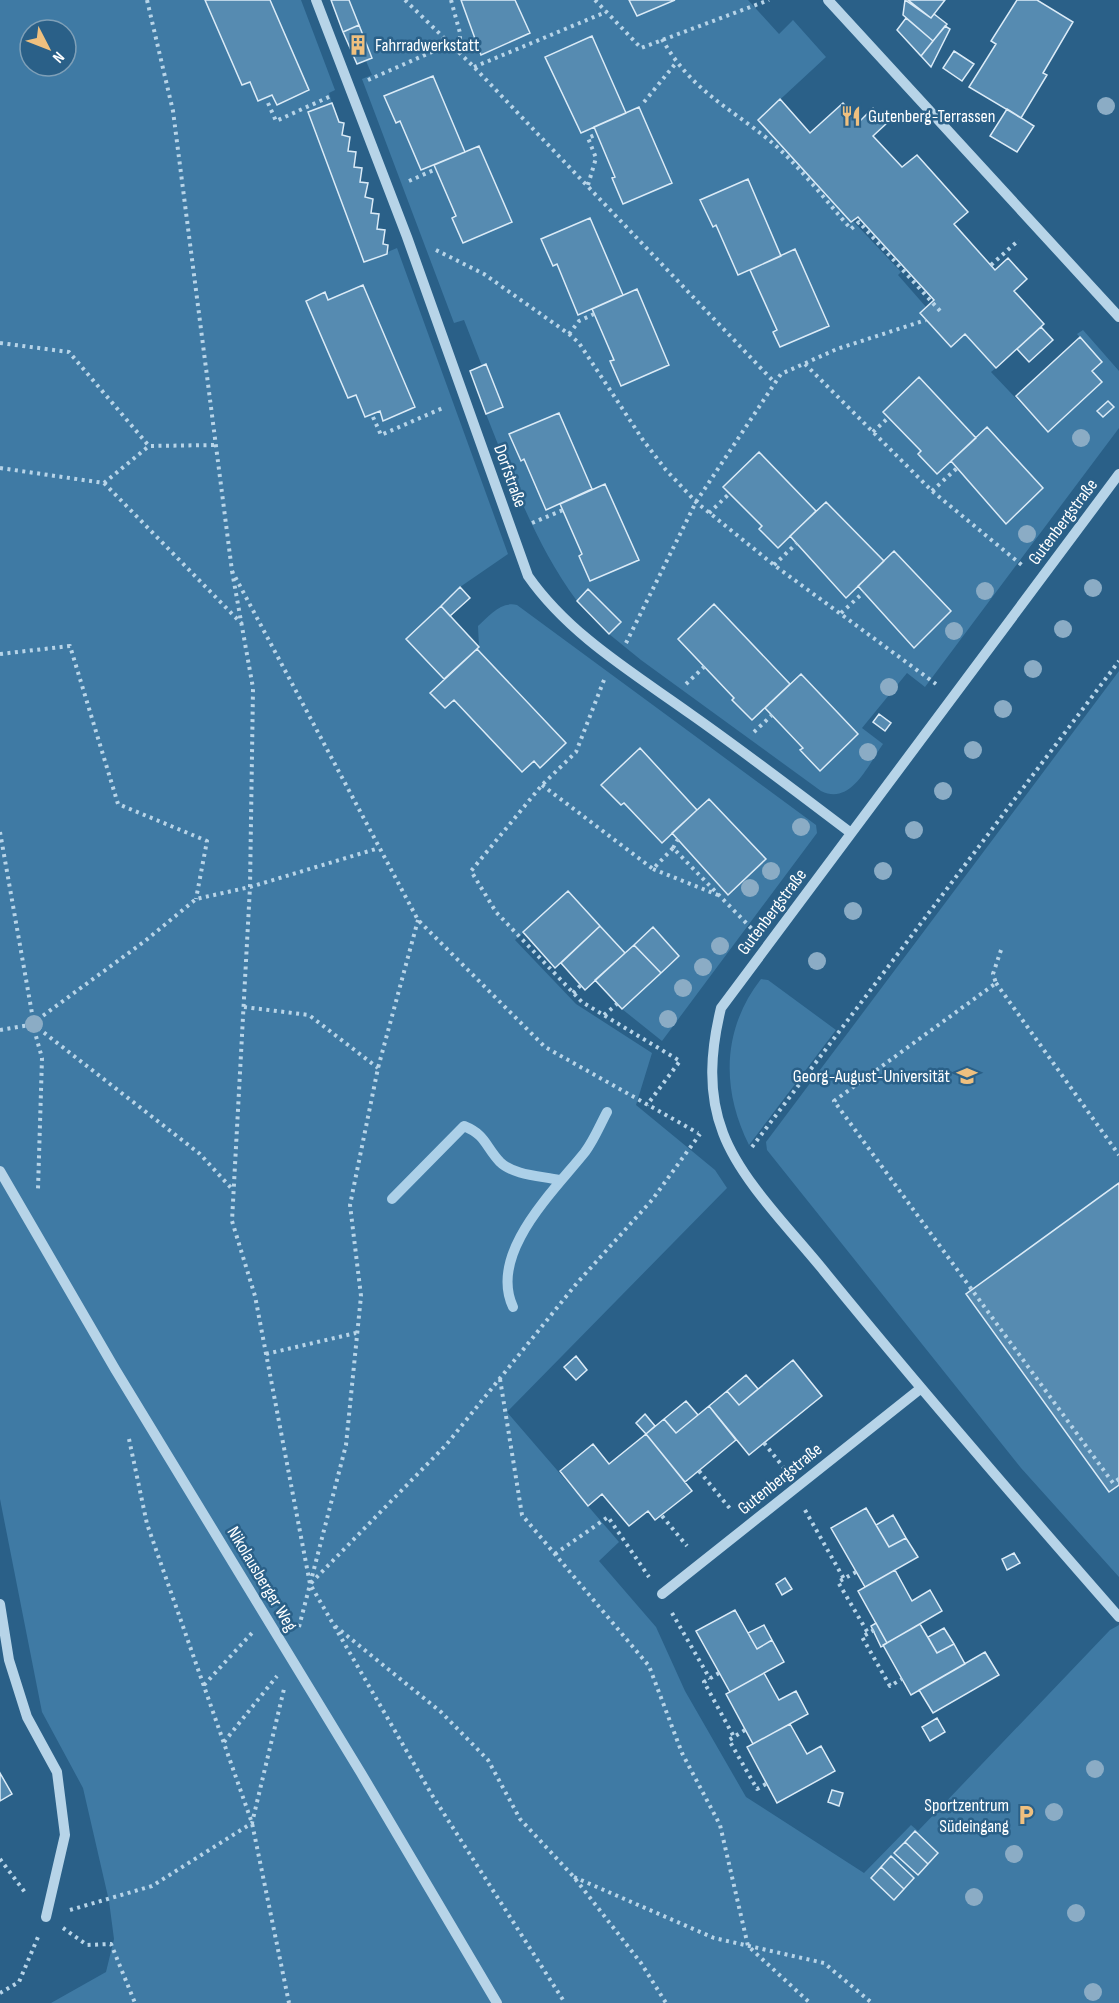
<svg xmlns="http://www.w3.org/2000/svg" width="1119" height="2003" viewBox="0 0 1119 2003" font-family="'Sofia Sans Condensed',sans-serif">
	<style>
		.green { fill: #3f7aa4; fill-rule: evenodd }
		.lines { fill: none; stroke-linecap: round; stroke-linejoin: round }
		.stream { stroke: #acd0e8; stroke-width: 10 }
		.building { fill: #568bb1; stroke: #dbebf7; stroke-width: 1.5 }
		.path { stroke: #b7d4e8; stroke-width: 4; stroke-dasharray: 3 4.5; stroke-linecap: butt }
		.minor { stroke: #b7d4e8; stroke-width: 10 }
		.tree { fill: #8bacc5 }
		.labels { text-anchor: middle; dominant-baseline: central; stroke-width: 5; stroke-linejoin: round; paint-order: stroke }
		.poi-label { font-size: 18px; fill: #fff; stroke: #2a6088; text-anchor: start }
		.street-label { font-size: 18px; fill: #fff; stroke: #2a6088 }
	</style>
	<rect width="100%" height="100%" fill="#2a6088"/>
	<!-- green -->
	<path class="green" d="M0,0H301L335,90L329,93L332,103L308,112L364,262L397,248L508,554L460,587L406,639L445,679L479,647L478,626C489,616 501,601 517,605L816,825L817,833L662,1041L622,1009L660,973L635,945L585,990L561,963L555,968L523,933L515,940L576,1004L652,1053L636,1105L715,1170L727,1188L507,1412L619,1542L599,1561L656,1627L685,1691L746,1797L864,1873L911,1825L918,1831L1110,1630L1119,1625V2003H51L106,1972L114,1939L109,1901L83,1788L42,1712L0,1499ZM30,30H66V66H30Z
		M349,0H748L779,34L793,20L826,57L758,120L901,272L898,275L926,307L920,313L951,347L965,334L996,368L991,372L1048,432L1102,382L1092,371L1102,362L1077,334L1083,330L1119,371V428L925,687L907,673L862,728L883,744C868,765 851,806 821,791L641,660L609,634L621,622L588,589L577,601C535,544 512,479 486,414L503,407L486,364L482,366L464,320L454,323L362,79L372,75L366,61L372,58Z
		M1119,671V1577L1021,1468L767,1150L766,1142Z
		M761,979L768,980L836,1030L749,1145C721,1089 722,1029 761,979Z"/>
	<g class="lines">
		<!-- stream -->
		<path class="stream" d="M392,1199L464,1126C486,1135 485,1146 500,1162C513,1175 541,1176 559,1180
			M513,1307C488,1253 554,1191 585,1152C594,1140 600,1125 607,1112"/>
	</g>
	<!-- building -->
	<path class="building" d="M205,0H270L309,90L277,105L272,95L258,101L250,82L242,85Z
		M331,0H349L359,25L343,32Z
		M461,0H515L530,33L481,55Z
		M629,0H675L637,16Z
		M905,0L931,18L934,14L947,24L933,41L903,15Z
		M908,0H945L931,18Z
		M1017,0H1037L1073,22L1043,73L1047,75L1021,118L969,87L996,44L991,41Z
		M906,18L933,41L921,56L897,30Z
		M359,25L372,58L357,64L343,32Z
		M945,26L950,29L931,67L921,56Z
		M592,36L626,113L581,133L545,57Z
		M954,51L974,64L962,81L943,68Z
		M433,76L465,152L421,170L400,121L396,123L384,96Z
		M780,99L810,133L843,103L860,121L873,108L887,123L873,136L902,167L917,155L968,212L954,224L995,270L1008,258L1027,279L1014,291L1044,324L996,368L965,334L951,347L920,313L934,300L858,217L851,222L758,120Z
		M332,103L339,122L344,123L342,135L350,137L348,151L356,152L354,167L362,168L360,182L368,183L365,197L373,199L371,213L379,214L377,229L385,230L383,244L388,245L387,254L364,262L308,112Z
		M639,107L672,183L623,204L612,178L615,177L594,127Z
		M1007,109L1034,126L1017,152L990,136Z
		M479,146L512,222L463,243L452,218L456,216L434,165Z
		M748,179L781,256L738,275L716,225L713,227L700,200Z
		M590,218L623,295L578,315L557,264L553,266L541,239Z
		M795,249L829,326L780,347L773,332L777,330L750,270Z
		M363,285L415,407L383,421L380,411L365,417L356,395L348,398L306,301L325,292L328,300Z
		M637,289L669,365L621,386L610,361L614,360L592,309Z
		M1041,327L1053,340L1029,362L1017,349Z
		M1080,337L1102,362L1092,371L1102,382L1048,432L1016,396Z
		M486,364L503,407L486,414L470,371Z
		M919,377L976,438L937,474L918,454L921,451L883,412Z
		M1108,401L1114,407L1103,417L1097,411Z
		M559,413L592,489L546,510L524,459L521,461L509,434Z
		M987,427L1043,488L1006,524L951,461Z
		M759,452L816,511L778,548L759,529L762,526L723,487Z
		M605,484L639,560L590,581L579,556L582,554L560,504Z
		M826,502L884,561L846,598L790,536Z
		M894,551L951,611L914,648L858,586Z
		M460,587L470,598L450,616L441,606Z
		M588,589L621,622L609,634L577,601Z
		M714,604L790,684L752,720L732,700L734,698L678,639Z
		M441,606L479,647L444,679L406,639Z
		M477,649L566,743L540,768L534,761L522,772L454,700L445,708L430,693Z
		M801,674L858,734L820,771L800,750L803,748L765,708Z
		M879,714L891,723L885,731L873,722Z
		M640,748L697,810L662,843L624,803L621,805L601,785Z
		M709,799L766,859L728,895L672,833Z
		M568,891L600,926L555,968L523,932Z
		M600,926L625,953L585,990L561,963Z
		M653,927L679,956L661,973L634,945Z
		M634,945L661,973L622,1009L595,980Z
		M1119,1183V1485L1109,1492L966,1294Z
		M576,1356L587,1370L576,1380L564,1367Z
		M793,1360L822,1396L749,1455L709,1406L727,1391L739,1405Z
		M746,1375L758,1389L739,1405L727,1391Z
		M686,1401L698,1415L676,1433L664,1419Z
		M709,1406L736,1440L685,1482L646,1434L664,1419L676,1433Z
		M645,1414L655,1426L646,1434L636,1423Z
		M646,1434L692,1491L655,1520L648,1511L629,1526L602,1494L588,1506L560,1471L593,1444L609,1464Z
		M866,1508L889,1547L906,1538L918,1557L865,1587L831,1528Z
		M893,1515L906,1538L889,1547L876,1525Z
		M1014,1553L1020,1563L1007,1570L1002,1559Z
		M895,1570L912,1601L930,1590L942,1611L887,1643L858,1591Z
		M785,1578L792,1589L782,1595L776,1584Z
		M735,1610L757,1649L772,1640L784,1662L730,1692L696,1631Z
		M876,1623L887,1643L881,1647L871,1626Z
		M920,1624L937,1653L954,1644L965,1664L911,1695L883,1645Z
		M764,1625L772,1640L757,1649L748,1633Z
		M944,1628L954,1644L937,1653L928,1637Z
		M985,1652L999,1675L933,1713L919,1690Z
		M764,1673L779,1700L796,1691L808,1714L753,1744L726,1694Z
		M937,1718L945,1732L930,1741L922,1727Z
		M790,1724L807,1754L821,1746L835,1771L777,1803L747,1747Z
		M0,1773L12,1794L0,1801Z
		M832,1790L843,1793L839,1806L828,1802Z
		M915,1831L938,1853L928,1864L905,1842Z
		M905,1842L928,1864L918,1875L894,1853Z
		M891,1856L914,1878L904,1889L881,1867Z
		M881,1867L904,1889L894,1900L871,1878Z"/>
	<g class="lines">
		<!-- path -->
		<path class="path" d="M147,0L173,111L232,571L418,920L545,1047L698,1133
			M405,0L474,67L775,383
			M451,0L460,33V52
			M595,0L641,48L769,0
			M662,39C691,90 726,105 769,140C796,162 827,202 851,229L859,222L941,312
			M474,67L606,12
			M368,80L450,44
			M644,102L676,63
			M268,103L276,121L331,96
			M409,181L436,169
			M588,185L596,158L588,138L597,134
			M436,250L484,274L569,334L579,343L643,440L666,470L696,502L774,565L936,684
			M991,265L1019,240
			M569,334L579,321L594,314
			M0,343L69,352L149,446L216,445
			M805,364L932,491L1023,566
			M373,417L381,435L445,407
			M873,432L889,417
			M0,468L104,483L149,446
			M104,483L242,624
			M932,491L957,468
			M709,513L730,493
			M532,523L563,510
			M774,565L797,543
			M232,571L253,688L250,887L232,1221L255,1296L310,1584L432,1795L565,2003
			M841,613L864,592
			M626,643L696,502L781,374L837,349L926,320
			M0,654L70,646L118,804L207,841L196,899
			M604,680L576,752L542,785L471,871L496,912L582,1002L680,1061L647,1105
			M686,684L705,666
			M754,732L772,715
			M542,785L653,869L673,848L753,930
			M0,832L33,1019L30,1025L34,1029L38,1028L39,1023L33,1019
			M673,848L678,839
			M653,869L718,895
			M1001,950L993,974L996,983L834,1101L1113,1483L1119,1479
			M996,983L1119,1155
			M573,993L581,985
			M244,1007L309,1015L378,1068
			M604,1015L617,1004
			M37,1020L145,941L196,899L250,887L379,848
			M38,1028L200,1154L233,1190
			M34,1029L42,1058L38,1189
			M0,1030L30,1025
			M752,1147L1119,661
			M266,1354L356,1333
			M500,1379L522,1515L649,1666L682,1753L720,1825L748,1946L810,2003
			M129,1439L147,1524L252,1823L289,2003
			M764,1443L784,1468
			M699,1471L732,1511
			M805,1510L844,1579
			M662,1516L687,1546
			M555,1554L608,1517L649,1577
			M856,1572L838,1582L868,1633
			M311,1583L446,1445L577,1283L652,1200L700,1134
			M672,1613L710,1679
			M335,1626L441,1712L488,1760L520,1819L573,1876L641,1963L666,2003
			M299,1627L346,1445L361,1296L350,1205L378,1068L418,920
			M874,1630L862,1637L890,1686L902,1679
			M719,1673L704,1682L734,1737
			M204,1685L252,1633
			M745,1730L729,1740L757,1789L766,1784
			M224,1742L277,1676
			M0,1859L27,1895
			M574,1877L714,1938L824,1963L872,2003
			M70,1910L152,1886L252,1823L284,1689
			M63,1928L87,1945L111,1944L135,2003
			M0,1993L19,1982L38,1937"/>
		<!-- minor -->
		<path class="minor" d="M316,0L407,237L528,576C569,635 635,674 692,715C746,753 798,793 851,833
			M828,0L1119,317
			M1119,474L721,1008C711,1049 707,1092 723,1133C741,1181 791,1230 824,1271C920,1389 1019,1503 1119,1617
			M0,1171L115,1369L361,1773L497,2003
			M662,1594L920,1389
			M0,1604L9,1660L27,1717L57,1772L65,1835L46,1917"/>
	</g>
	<!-- trees -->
	<g class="tree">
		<circle cx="1106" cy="106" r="9"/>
		<circle cx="1081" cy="438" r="9"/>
		<circle cx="1027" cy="534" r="9"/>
		<circle cx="1093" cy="588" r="9"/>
		<circle cx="985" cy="591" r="9"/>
		<circle cx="1063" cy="629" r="9"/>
		<circle cx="954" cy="631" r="9"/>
		<circle cx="1033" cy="669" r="9"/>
		<circle cx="889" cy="687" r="9"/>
		<circle cx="1003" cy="709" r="9"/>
		<circle cx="973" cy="750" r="9"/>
		<circle cx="868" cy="752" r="9"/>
		<circle cx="943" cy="791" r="9"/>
		<circle cx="801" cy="827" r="9"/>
		<circle cx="914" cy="830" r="9"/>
		<circle cx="771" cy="871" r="9"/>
		<circle cx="883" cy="871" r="9"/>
		<circle cx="750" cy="888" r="9"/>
		<circle cx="853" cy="911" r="9"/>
		<circle cx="720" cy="946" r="9"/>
		<circle cx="817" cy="961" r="9"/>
		<circle cx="703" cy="967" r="9"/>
		<circle cx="683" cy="988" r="9"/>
		<circle cx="668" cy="1019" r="9"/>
		<circle cx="34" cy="1024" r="9"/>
		<circle cx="1095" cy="1769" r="9"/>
		<circle cx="1054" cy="1812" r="9"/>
		<circle cx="1014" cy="1854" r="9"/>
		<circle cx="974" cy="1897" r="9"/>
		<circle cx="1076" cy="1913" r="9"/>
		<circle cx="1093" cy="1992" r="9"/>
	</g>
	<!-- icons -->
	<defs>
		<g id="building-bare" transform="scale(1.62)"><path d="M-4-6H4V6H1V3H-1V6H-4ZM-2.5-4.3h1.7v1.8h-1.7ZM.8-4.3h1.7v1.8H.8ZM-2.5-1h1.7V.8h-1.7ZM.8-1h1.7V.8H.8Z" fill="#efc07f" stroke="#2a6088" stroke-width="2.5" paint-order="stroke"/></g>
		<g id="restaurant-bare" transform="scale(1.62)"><path d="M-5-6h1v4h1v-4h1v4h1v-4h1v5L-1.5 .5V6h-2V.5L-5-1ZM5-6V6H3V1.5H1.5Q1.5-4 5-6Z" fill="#efc07f" stroke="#2a6088" stroke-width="2.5" paint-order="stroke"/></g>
		<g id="university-bare" transform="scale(1.62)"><path d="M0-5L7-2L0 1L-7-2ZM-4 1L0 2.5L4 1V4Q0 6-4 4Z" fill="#efc07f" stroke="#2a6088" stroke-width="2.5" paint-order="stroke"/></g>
		<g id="parking-bare" transform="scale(1.62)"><path d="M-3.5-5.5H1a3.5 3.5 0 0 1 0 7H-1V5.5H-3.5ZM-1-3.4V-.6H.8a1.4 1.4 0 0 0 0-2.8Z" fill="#efc07f" stroke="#2a6088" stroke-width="2.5" paint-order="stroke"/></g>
	</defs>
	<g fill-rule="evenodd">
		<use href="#building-bare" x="358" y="45"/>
		<use href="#restaurant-bare" x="851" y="116"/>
		<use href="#university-bare" x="967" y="1076"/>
		<use href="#parking-bare" x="1026" y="1815"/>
	</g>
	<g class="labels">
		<!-- poi labels -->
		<g class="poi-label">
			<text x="375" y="45">Fahrradwerkstatt</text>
			<text x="868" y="116">Gutenberg-Terrassen</text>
			<text x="950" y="1076" text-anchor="end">Georg-August-Universität</text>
			<text x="1009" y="1805" text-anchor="end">Sportzentrum<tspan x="1009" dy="21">Südeingang</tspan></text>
		</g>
		<!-- street labels -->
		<g class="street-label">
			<text transform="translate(510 476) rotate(70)">Dorfstraße</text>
			<text transform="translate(1063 522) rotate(-53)">Gutenbergstraße</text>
			<text transform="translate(772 912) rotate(-53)">Gutenbergstraße</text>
			<text transform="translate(780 1479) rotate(-39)">Gutenbergstraße</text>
			<text transform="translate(262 1579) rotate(59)">Nikolausberger Weg</text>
		</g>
	</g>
	<!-- north arrow -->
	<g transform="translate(48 48) rotate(132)"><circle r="28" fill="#2a6088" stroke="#7fa0b8" stroke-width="1.5"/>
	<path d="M0-4.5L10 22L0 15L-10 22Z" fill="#efc07f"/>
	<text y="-9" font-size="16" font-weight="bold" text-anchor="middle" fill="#ffffff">N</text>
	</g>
</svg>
